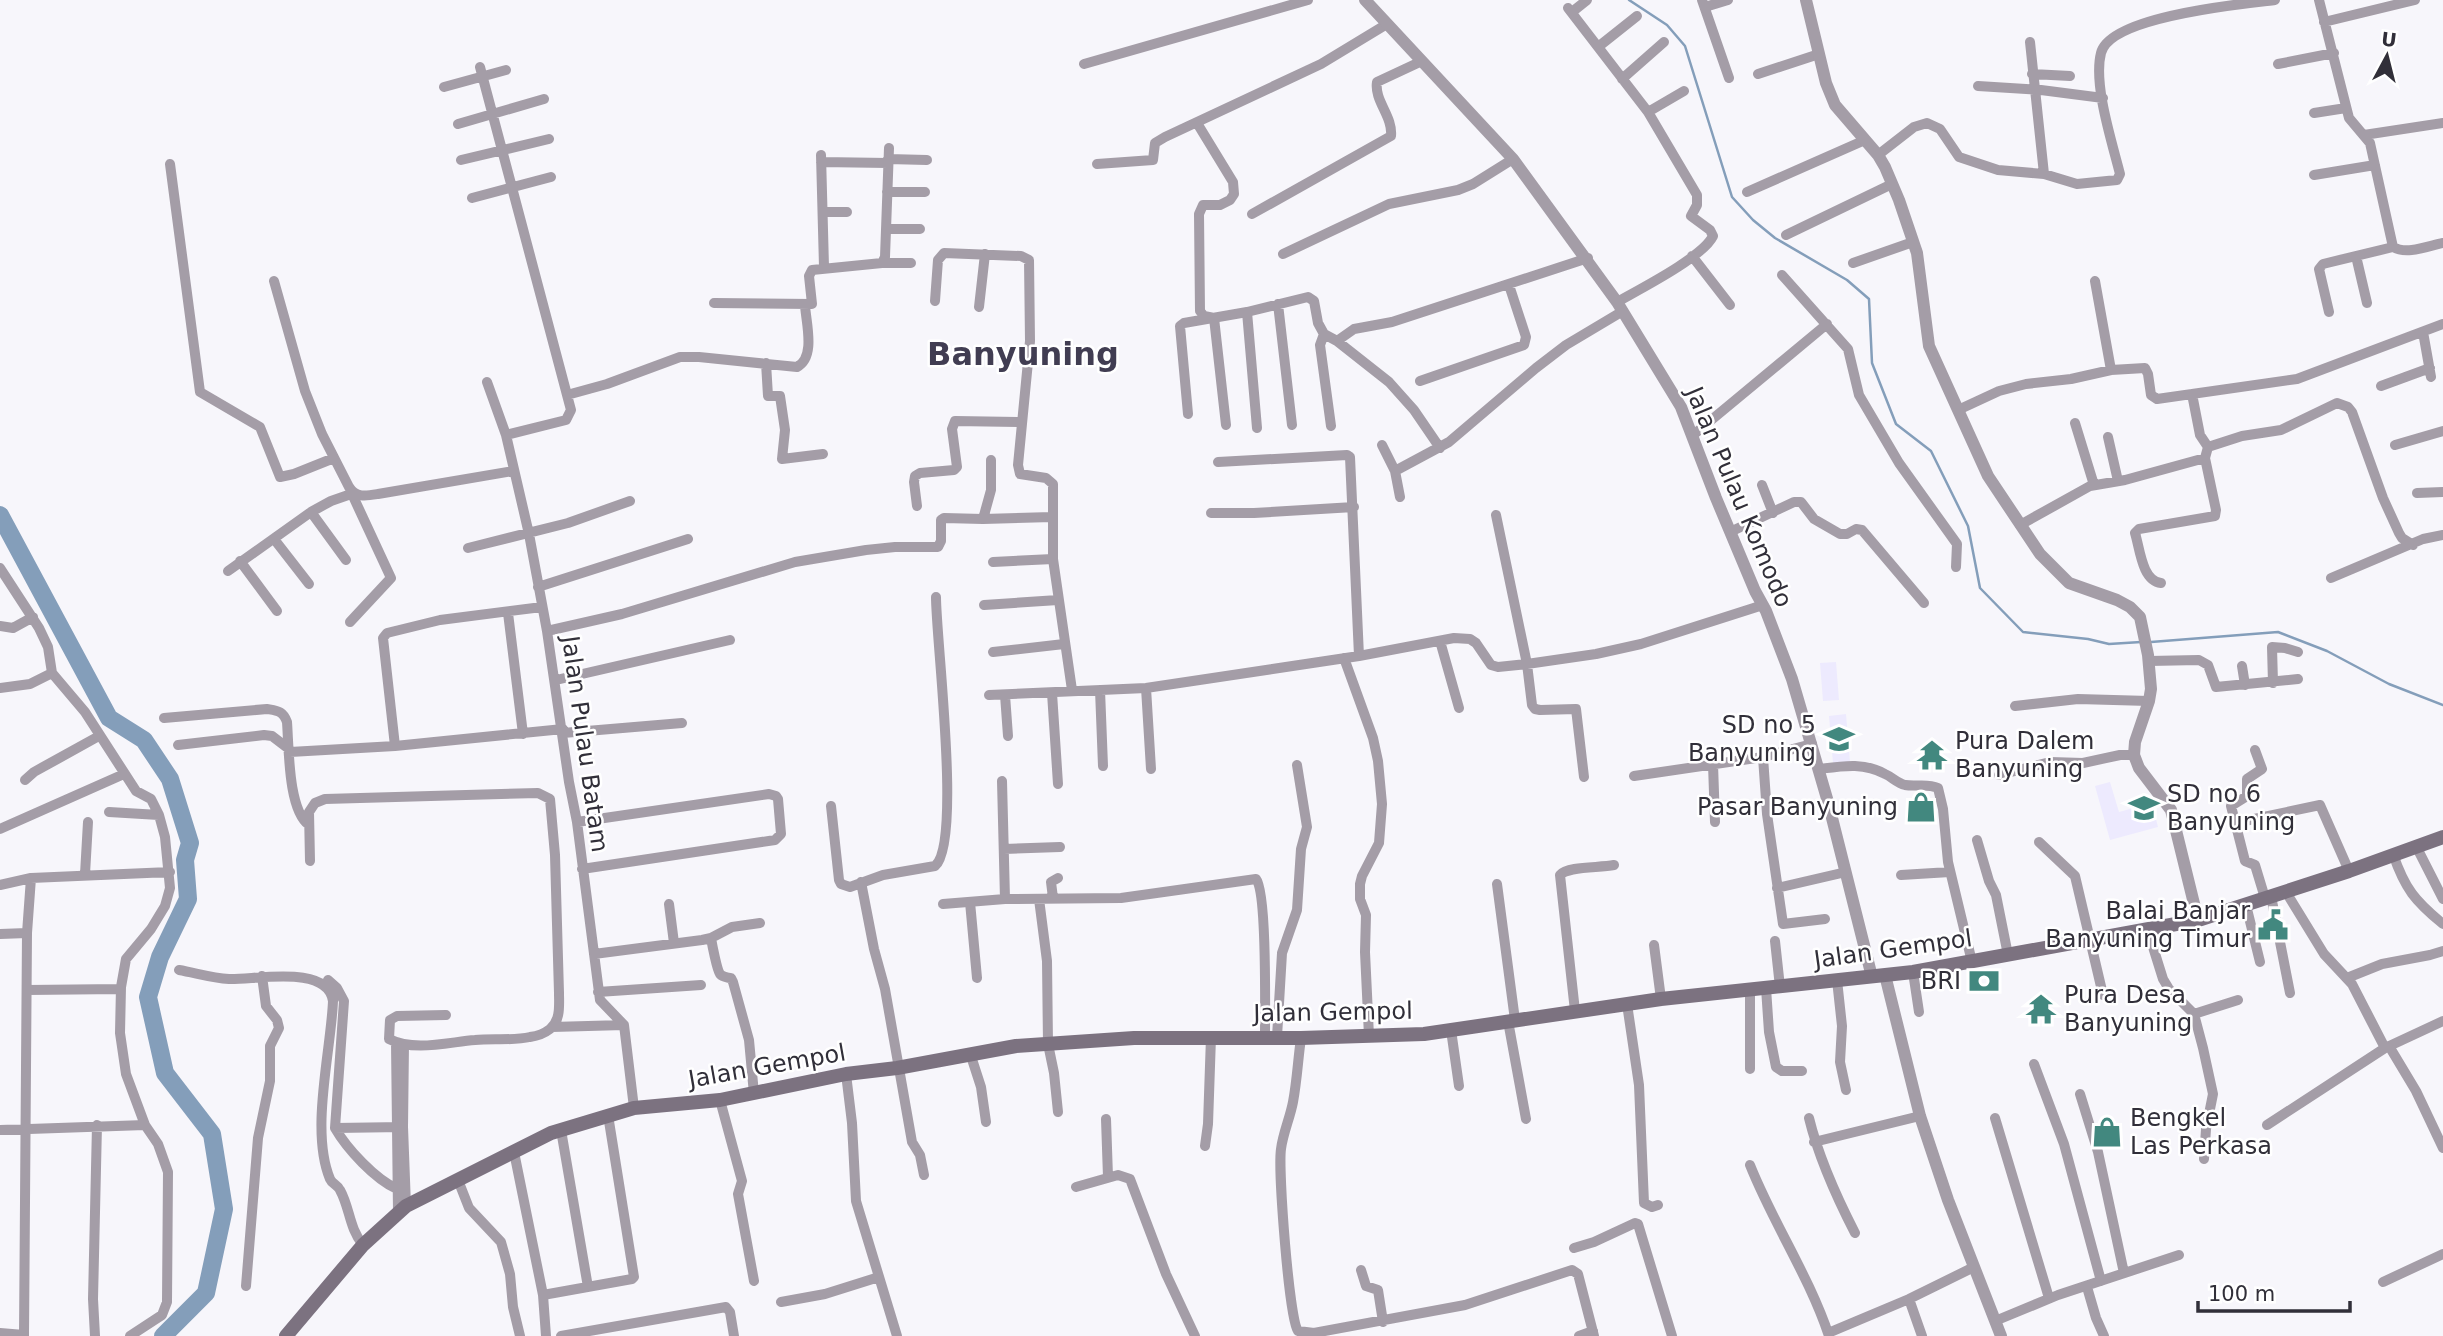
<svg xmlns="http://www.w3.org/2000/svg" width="2443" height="1336" viewBox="0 0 2443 1336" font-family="'DejaVu Sans',sans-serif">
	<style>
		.built { fill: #edeafe }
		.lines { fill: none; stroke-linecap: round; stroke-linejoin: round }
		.stream { stroke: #849eba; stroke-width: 2.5 }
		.river { stroke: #849eba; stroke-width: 18 }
		.minor { stroke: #a49da7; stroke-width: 10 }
		.tertiary { stroke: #a49da7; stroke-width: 12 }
		.secondary { stroke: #7c7280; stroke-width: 14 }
		.labels { text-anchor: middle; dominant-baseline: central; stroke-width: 5; stroke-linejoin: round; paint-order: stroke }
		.street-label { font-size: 24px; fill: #312f39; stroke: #fff }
		.poi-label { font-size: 24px; fill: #312f39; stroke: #fff; text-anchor: end }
		.district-label { font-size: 32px; font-weight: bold; fill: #413d52; stroke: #fff }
	</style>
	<rect width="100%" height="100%" fill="#f7f6fb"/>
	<!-- built -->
	<path class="built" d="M1836,662L1839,700L1823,701L1820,663Z
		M1846,714L1850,762L1833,763L1829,716Z
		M2110,782L2119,812L2152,803L2158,827L2110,840L2095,786Z"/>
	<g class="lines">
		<!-- stream -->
		<path class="stream" d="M1629,0L1667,25L1685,46L1732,197L1753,220L1775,238L1847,280L1869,299L1872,363L1896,424L1931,451L1968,526L1980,588L2023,632L2088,639L2109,644L2141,642
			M2151,642L2278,632L2327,651L2389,684L2443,705"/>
		<!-- river -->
		<path class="river" d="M0,515L109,718L144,740L170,779L190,843L185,860L188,899L160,957L148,997L165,1073L212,1134L224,1209L206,1293L163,1336"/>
		<!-- minor -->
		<path class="minor" d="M1702,0L1729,78
			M2319,0L2349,118L2370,143L2393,247
			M1705,7L1728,0
			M1568,8L1648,112L1697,195V205L1691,216L1710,230L1713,236C1703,257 1640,289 1617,302
			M1572,12L1587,0
			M2324,22L2415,0
			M2030,42L2044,174
			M1598,47L1637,16
			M1084,64L1308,0
			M2278,64L2334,53
			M480,67L571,410L566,420L506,435
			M1758,74L1819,54
			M2032,74L2070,76
			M1622,79L1664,42
			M1978,86L2041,90L2103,98
			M444,87L506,70
			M1648,112L1684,91
			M2314,113L2346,108
			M1197,123L1233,182L1234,194L1230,200L1220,205H1203L1199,214L1200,311L1204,316L1214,318L1226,425
			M458,124L544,99
			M2364,135L2443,123
			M821,155L824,267
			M1878,155L1914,127L1927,123L1940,129L1959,157L1998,170L2044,174L2077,184L2117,180L2120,174C2112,142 2093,84 2101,53C2110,16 2241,4 2275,0
			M888,159L927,160
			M461,160L549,139
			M821,162L888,163
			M170,164L200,392L260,427L280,477L294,474L334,458
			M1097,164L1153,160L1155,143L1165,137L1321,64L1387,24
			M2314,175L2375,165
			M887,192H925
			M1747,192L1865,140
			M472,198L551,177
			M823,212H847
			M1252,214L1391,136C1393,116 1374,101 1377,82L1422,61
			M886,229H920
			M1786,235L1892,184
			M1283,254L1389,204L1458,190L1473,184L1513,159
			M1692,256L1730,305
			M2356,256L2367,303
			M882,263L885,257L889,148
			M1853,263L1913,242
			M1782,275L1848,349L1859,395L1899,463L1957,544L1956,567
			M274,281L305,391L322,434L349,487C356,498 366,496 378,494L513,471
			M2095,281L2111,370
			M935,301L938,260L944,253L1021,256L1029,260L1030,341L1018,465L1020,474L1046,478L1053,484V559L1072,690
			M714,303L812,304L809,276L812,270L882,263H911
			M1278,304L1292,425
			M979,307L985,254
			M1247,312L1257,428
			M2329,312L2319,269L2323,264L2393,247C2407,255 2428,246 2443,243
			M2423,332L2431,377
			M1324,334L1320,345L1331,426
			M1337,341L1354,329L1392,322L1588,258
			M766,363L768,396H780L785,430L782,459L823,454
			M1420,381L1524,345L1526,337L1509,285
			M487,382L506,435L529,534L547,631L569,782L577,822L600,1000L624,1025L634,1108
			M2381,386L2430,368
			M2192,394L2200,435L2208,447
			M567,395L607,384L680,357H699L797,367C816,357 806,323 805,305
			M1958,410L1999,391L2026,384L2071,379L2111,370L2145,368L2148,374L2151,395L2157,399L2297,379L2443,324
			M1188,414L1180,326L1184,323L1247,312L1308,297L1314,301L1318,323L1324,334L1337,341L1389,382L1414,410L1440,448
			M2075,423L2094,485
			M1692,436L1827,324
			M2108,437L2118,481
			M1382,445L1395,471L1400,497
			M2395,445L2443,431
			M1218,462L1347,455L1350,457L1359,656
			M1395,471L1449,442L1536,368L1566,345L1623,311
			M1762,485L1773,513
			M2417,493L2443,492
			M917,506L914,482L915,476L920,473L954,470L957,467L952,429L955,421L1021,422
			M311,512L346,560
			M1211,513H1254L1354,507
			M1496,515L1527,664L1532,705L1535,709L1540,710L1576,709L1584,777
			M983,519L991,490V460
			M2020,525L2090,486L2125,480L2205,458
			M1730,532L1794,502H1801L1814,519L1840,534H1847L1856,529L1862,530L1924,603
			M274,539L309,584
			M468,548L568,523L630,501
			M240,561L277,611
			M993,562L1053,559
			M0,568L39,628L48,647L52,673L85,712L136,791L151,799L159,815L165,837L170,888L165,906L151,929L126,959L121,987L120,1033L126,1074L145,1125L158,1144L168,1172L167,1302L162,1315L130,1336
			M228,571L311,512L331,501L354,493
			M2331,578L2423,539L2443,535
			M2161,583C2142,581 2140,549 2135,533L2139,529L2215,516L2216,510L2205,458L2208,447L2242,436L2281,430L2337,403L2348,407L2352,412L2383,498L2399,533L2402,538L2413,545
			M538,587L688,539
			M984,605L1058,600
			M508,613L523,734
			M350,622L391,578L352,494
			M0,626L13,628L33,617
			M547,631L622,614L795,562L866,550L895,547H938L941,541V520L944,518L983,519L1052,517
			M1440,641L1459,708
			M993,652L1064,644
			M1344,658L1373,738L1378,761L1382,804L1379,843L1362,876L1360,884V899L1366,915L1365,952L1369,1036
			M2149,661L2199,660L2208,665L2216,687L2298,679
			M2242,666L2245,685
			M556,680L730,640
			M2273,683L2272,647L2285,648L2298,652
			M0,688L30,684L52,673
			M1146,688L1151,769
			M1100,690L1103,766
			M1052,693L1058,784
			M989,695L1146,688L1359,656L1454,638L1470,639L1476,643L1491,665L1498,667L1527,664L1596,654L1641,644L1763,605
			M1005,695L1008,736
			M2015,706L2078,699L2149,701
			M164,718L267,709C278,711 283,711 287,722C289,748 288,810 309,825
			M563,733L682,723
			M178,745L264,735L272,736L289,749
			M395,746L383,638L387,633L440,620L542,607
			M2255,750L2262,769L2247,779V796L2231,806L2245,861L2255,865L2265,898
			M290,752L395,746L563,729
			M1763,757L1767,814L1783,924L1825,919
			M1713,764L1715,822
			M1819,769C1842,766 1864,762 1885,774C1892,777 1897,783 1905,785C1916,787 1927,783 1938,788L1943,809L1948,862L1972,962
			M1999,775L2050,762L2083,763L2120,755H2134
			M1634,776L1763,757L1812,744
			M25,780L34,772L99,736
			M1002,781L1005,899
			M831,806L839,880L841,884L850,887L883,875L935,866C962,843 936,641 936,597
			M109,812L159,815
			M577,822L769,794L776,796L778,799L781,834L775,840L582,869
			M2235,823L2320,805L2349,871
			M0,829L124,774
			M1977,840L1989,881L1996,895L2008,955
			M2039,842L2075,876L2103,995
			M2416,846L2443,899
			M1004,849L1060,847
			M2393,854C2405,889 2415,901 2443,924
			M310,861L309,812L315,803L325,799L538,793L550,799L555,855L559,993C559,1005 561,1020 550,1029C545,1033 537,1036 530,1037C513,1041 493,1038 475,1040C449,1042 414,1052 389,1039L390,1020L397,1016L446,1015
			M85,874L88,822
			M1901,875L1950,872
			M861,882L874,949L885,989L912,1142L920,1155L924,1175
			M1497,884L1515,1020
			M0,885L31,878L170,872
			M1777,888L1846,872
			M2286,892L2324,954L2352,984L2385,1048
			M2271,896L2290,993
			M1053,898L1051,882L1058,878
			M1039,899L1047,961L1048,1044L1054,1073L1058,1112
			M970,902L977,978
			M669,904L674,943
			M943,904L1005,899L1121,898L1256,879C1267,892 1265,1012 1265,1037
			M2246,905L2260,962
			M2148,931L2163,979L2169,989L2194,1014L2203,1048L2213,1094L2206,1129L2204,1159
			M0,934L27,933
			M711,938C712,944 717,970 720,974C721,976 728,978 731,978L733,982L749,1040L754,1094
			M1775,941L1780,987
			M1654,945L1661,999
			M594,954L702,940L711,938L732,927L760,923
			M179,970C196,973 212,978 229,979C255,980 328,964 333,1001C331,1051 310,1131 330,1179C332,1184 338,1185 340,1190C350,1208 349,1228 363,1245
			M1913,972L1919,1012
			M2347,978L2382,964L2430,955L2443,951
			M328,980L337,988L344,1001L335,1128C347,1149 375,1179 397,1189
			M1837,980L1842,1026L1840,1062L1846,1090
			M1766,988L1769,1032L1776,1067L1782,1071H1802
			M27,990L121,989
			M598,992L701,985
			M1627,1004L1639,1085L1644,1203L1652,1207L1658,1205
			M1575,1011L1560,875C1568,866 1599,868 1614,865
			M2194,1014L2238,1000
			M1508,1021L1526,1119
			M552,1027L624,1025
			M1451,1030L1459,1086
			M1277,1037L1282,953L1297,910L1301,849L1307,827L1297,765
			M1301,1038C1298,1059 1297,1081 1293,1102C1290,1118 1283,1133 1281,1149C1278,1170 1289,1319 1298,1331L1314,1333L1465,1305L1572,1270L1578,1274L1594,1336
			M396,1043L398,1212
			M404,1044L403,1127L406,1206
			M2389,1046L2416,1091L2443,1148
			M970,1053L981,1087L986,1122
			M2034,1064L2064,1144L2101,1281
			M1750,1069V990
			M846,1074L852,1123L856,1201L897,1336
			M2080,1094L2098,1152L2124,1273
			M720,1100L742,1181L738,1194L754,1281
			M1809,1118C1819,1159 1836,1196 1855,1233
			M1995,1118L2049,1298
			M1106,1119L1108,1177
			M2267,1125L2385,1048L2443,1021
			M335,1128L403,1127
			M0,1130L145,1125
			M561,1130L588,1287
			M1814,1142L1920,1116
			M1205,1146L1208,1124L1211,1037
			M514,1152L543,1295L546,1336
			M1750,1165C1773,1223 1809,1276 1829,1336
			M458,1180L469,1208L501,1242L510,1274L513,1307L520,1336
			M1076,1187L1118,1175L1130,1179L1166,1274L1195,1336
			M1574,1248L1594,1242L1635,1223L1638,1224L1672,1336
			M1361,1270L1366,1286L1378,1290L1383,1322
			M2383,1282L2443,1254
			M246,1286L258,1138L270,1081V1046L279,1028L277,1020L266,1006L262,976
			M2087,1287L2096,1318L2104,1336
			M543,1295L632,1279L634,1277L608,1115
			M1909,1299L1922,1336
			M781,1302L825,1294L879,1277
			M1995,1321L2058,1295L2179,1255
			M0,1333L24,1335
			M1828,1333L1909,1299L1974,1267
			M24,1336L27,933L31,878
			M95,1336L93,1299L97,1125
			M561,1336L726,1307L730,1312L734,1336
			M1579,1336L1593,1331"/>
		<!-- tertiary -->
		<path class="tertiary" d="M1365,0L1513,159L1617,302L1681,407L1716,498L1755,591L1766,611L1792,679L1828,802L1872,977
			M1806,0L1826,83L1835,105L1878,155L1885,167L1899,200L1917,253L1929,346L1988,476L2040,554L2069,583L2117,600L2130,607L2140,617L2148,655L2151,689L2149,701L2135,742L2134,755L2139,768L2171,810L2198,920
			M1885,975L1920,1116L1948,1200L2001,1336"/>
		<!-- secondary -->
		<path class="secondary" d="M286,1336L363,1245L406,1206L551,1133L634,1108L720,1100L846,1074L897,1068L1016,1046L1134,1038H1301L1424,1034L1661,999L1913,972L2198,920L2349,871L2443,837"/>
	</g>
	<!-- icons -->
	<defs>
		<g id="school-bare" transform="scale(2.415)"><path d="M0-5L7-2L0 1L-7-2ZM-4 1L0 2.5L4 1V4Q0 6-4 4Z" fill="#42887f" stroke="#fff" stroke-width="2.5" paint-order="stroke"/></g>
		<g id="temple-bare" transform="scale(2.415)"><path d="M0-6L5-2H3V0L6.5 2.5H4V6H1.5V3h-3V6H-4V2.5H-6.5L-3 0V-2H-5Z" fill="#42887f" stroke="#fff" stroke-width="2.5" paint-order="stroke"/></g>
		<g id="shop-bare" transform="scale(2.415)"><path d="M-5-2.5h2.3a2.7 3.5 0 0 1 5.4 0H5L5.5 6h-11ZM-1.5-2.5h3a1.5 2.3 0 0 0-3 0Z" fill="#42887f" stroke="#fff" stroke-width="2.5" paint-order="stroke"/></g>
		<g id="civic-bare" transform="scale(2.415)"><path d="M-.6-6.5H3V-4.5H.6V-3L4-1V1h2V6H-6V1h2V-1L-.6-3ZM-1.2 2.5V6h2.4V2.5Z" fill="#42887f" stroke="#fff" stroke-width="2.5" paint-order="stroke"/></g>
		<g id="bank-bare" transform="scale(2.415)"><path d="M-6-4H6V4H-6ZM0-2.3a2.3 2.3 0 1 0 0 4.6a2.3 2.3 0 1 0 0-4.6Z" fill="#42887f" stroke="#fff" stroke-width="2.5" paint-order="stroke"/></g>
	</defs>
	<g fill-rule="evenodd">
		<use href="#school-bare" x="1839" y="739"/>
		<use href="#temple-bare" x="1932" y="755"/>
		<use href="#shop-bare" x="1921" y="807"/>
		<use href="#school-bare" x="2144" y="808"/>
		<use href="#civic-bare" x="2273" y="925"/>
		<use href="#bank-bare" x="1984" y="981"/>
		<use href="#temple-bare" x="2041" y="1009"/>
		<use href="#shop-bare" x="2107" y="1132"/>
	</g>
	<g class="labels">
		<!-- street labels -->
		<g class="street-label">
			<text transform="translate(1739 497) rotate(67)">Jalan Pulau Komodo</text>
			<text transform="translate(585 744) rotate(82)">Jalan Pulau Batam</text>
			<text transform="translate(1893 949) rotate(-8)">Jalan Gempol</text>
			<text transform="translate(1333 1012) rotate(-1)">Jalan Gempol</text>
			<text transform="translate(767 1066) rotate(-10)">Jalan Gempol</text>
		</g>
		<!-- poi labels -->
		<g class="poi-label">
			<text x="1816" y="725">SD no 5<tspan x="1816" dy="28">Banyuning</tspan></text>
			<text x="1955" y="741" text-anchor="start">Pura Dalem<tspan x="1955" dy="28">Banyuning</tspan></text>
			<text x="2167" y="794" text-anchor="start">SD no 6<tspan x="2167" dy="28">Banyuning</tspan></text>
			<text x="1898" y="807">Pasar Banyuning</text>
			<text x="2250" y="911">Balai Banjar<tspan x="2250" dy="28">Banyuning Timur</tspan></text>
			<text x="1961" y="981">BRI</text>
			<text x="2064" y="995" text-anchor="start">Pura Desa<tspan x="2064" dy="28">Banyuning</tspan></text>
			<text x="2130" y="1118" text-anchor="start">Bengkel<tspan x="2130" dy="28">Las Perkasa</tspan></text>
		</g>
		<!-- district labels -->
		<g class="district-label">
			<text x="1023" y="354">Banyuning</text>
		</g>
	</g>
	<!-- north arrow -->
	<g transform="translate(2387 56) rotate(7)" stroke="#ffffff" stroke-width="5" paint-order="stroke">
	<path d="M0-5L12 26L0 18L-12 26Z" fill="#312f39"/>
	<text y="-10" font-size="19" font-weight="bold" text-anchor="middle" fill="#312f39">U</text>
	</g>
	<!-- scale -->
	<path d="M2198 1301v10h152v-10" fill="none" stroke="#312f39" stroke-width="3.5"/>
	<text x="2208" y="1301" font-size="21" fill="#312f39" stroke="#ffffff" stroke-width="5" paint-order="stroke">100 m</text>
</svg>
